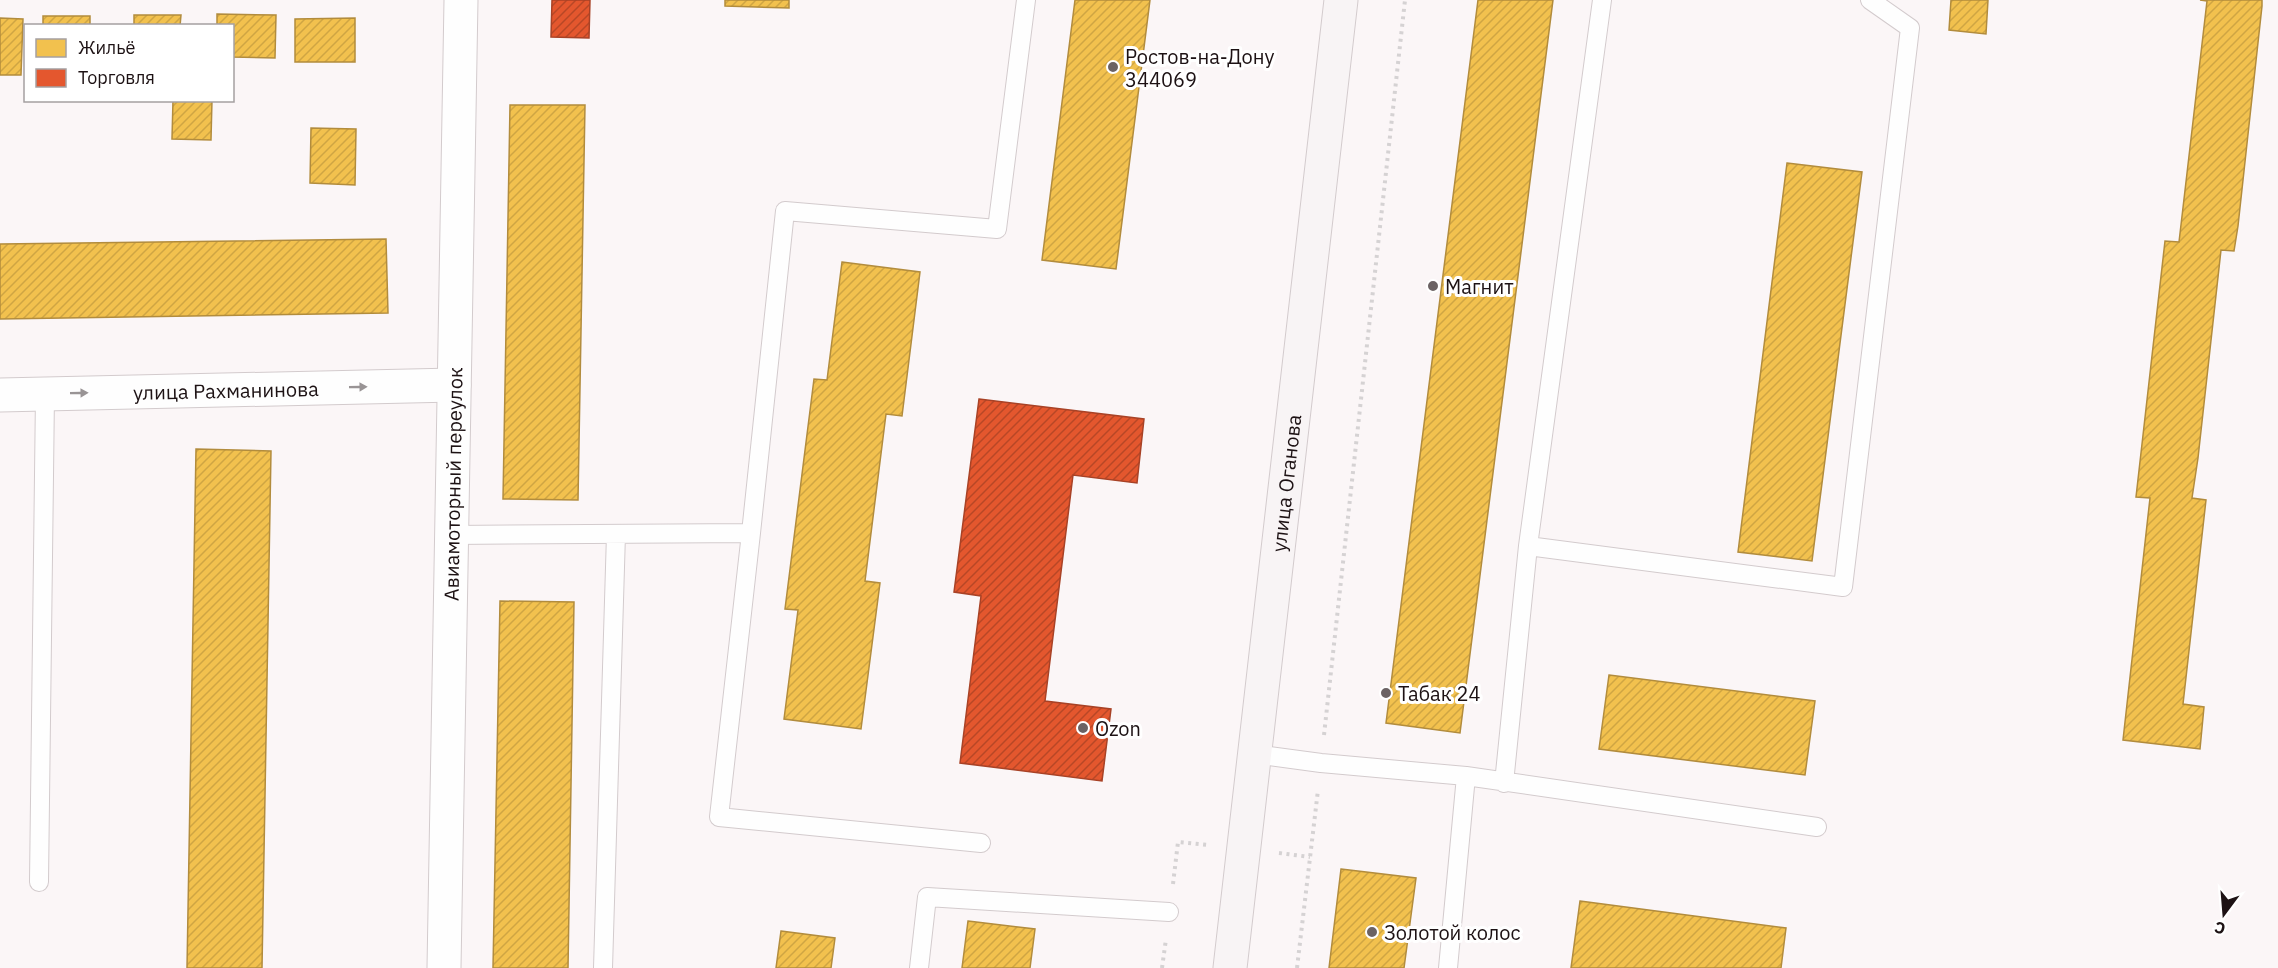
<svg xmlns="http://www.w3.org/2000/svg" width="2278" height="968" viewBox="0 0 2278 968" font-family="'IBM Plex Sans',sans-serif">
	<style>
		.homes { fill: url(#homes-hatch); stroke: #b28c3d; stroke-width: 1.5 }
		.shops { fill: url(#shops-hatch); stroke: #a84226; stroke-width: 1.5 }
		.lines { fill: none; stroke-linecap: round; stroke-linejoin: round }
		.service-casing { stroke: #d3cbcd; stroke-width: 20 }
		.tertiary-casing { stroke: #d3cbcd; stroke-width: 35 }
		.secondary-casing { stroke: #d3cbcd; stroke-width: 35 }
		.path { stroke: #d5d2d3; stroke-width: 4; stroke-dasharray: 3 4.5; stroke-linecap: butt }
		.service { stroke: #fefefe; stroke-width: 18 }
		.tertiary { stroke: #fefefe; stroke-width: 33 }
		.secondary { stroke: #f8f4f5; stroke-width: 33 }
		.oneway { fill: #999495 }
		.poi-dot { fill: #6b6263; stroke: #fff; stroke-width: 2 }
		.labels { text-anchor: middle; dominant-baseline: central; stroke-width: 6; stroke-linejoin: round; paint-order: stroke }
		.poi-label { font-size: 20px; fill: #1d1214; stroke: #fff; text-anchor: start }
		.street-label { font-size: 20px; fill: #1d1214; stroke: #fff }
	</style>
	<defs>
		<pattern id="homes-hatch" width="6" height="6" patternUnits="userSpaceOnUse" patternTransform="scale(1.5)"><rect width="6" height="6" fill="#f2c14e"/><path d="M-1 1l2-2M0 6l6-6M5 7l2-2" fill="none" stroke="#cfa543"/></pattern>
		<pattern id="shops-hatch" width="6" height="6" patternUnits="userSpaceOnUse" patternTransform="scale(1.5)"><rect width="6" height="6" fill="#e4572e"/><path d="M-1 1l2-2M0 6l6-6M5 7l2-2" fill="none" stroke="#b84726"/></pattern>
	</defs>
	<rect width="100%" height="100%" fill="#fbf6f7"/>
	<!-- homes -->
	<path class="homes" d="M725,0H789V8L725,6Z
		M1075,0H1150L1116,269L1042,260Z
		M1478,0H1553L1460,733L1386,723Z
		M1951,0H1988L1986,34L1949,30Z
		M2200,0H2262V6L2238,226L2234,251L2221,250L2198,458L2192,498L2206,500L2183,704L2204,707L2200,749L2123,740L2150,498L2136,497L2165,241L2179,242L2207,1Z
		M217,14L276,15L275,58L232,57V26H217Z
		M134,15H181L180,26H134Z
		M43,16H90V26H43Z
		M0,18L23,19L21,75H0Z
		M355,18V62H295V19Z
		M173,100H212L211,140L172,139Z
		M510,105H585L578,500L503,499Z
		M311,128L356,129L355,185L310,183Z
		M1787,163L1862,172L1812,561L1738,552Z
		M386,239L388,313L0,319V244Z
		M842,262L920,272L902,416L886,414L865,581L880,583L861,729L784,719L798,610L785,609L814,379L827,380Z
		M196,449L271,451L262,968H187Z
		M500,601L574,602L568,968H493Z
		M1609,675L1815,701L1805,775L1599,749Z
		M1341,869L1416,878L1404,968H1329Z
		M1580,901L1786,928L1781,968H1571Z
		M968,921L1035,929L1030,968H962Z
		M781,931L835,938L831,968H776Z"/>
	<!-- shops -->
	<path class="shops" d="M552,0H590L589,38L551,37Z
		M979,399L1144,419L1137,483L1073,475L1045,701L1111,709L1102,781L960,763L981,596L954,592Z"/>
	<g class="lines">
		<!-- service casing -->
		<g class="service-casing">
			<path id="service" d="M751,533L719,817L981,843
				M451,535L751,533L785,211L997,229L1026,0
				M1528,546L1843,587L1910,28L1870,0
				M1255,754L1321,763L1466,776L1817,827
				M1504,783L1528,546L1602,0
				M39,882L45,394
				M603,968L616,534
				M919,968L927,897L1169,912
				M1448,968L1466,776"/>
		</g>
		<!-- tertiary casing -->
		<g class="tertiary-casing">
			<g id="tertiary">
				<path id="s1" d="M0,395L454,385"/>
				<path id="s2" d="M444,968L461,0"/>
			</g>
		</g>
		<!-- secondary casing -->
		<g class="secondary-casing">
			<g id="secondary">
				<path id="s3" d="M1230,968L1341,0"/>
			</g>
		</g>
		<!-- path -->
		<path class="path" d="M1324,735L1405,0
			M1279,853L1310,857
			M1173,884L1178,842L1209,845
			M1162,968L1166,939
			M1297,968L1318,790"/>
		<!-- service -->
		<use href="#service" class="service"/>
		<!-- tertiary -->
		<use href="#tertiary" class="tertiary"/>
		<!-- secondary -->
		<use href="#secondary" class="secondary"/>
	</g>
	<!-- one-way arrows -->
	<defs><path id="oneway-solid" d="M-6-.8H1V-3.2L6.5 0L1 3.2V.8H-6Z" transform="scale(1.5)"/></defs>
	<g class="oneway">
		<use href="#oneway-solid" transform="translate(358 387) rotate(-1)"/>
		<use href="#oneway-solid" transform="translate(79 393) rotate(-1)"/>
	</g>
	<!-- markers -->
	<g class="poi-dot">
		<circle cx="1113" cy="67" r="6"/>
		<circle cx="1433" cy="286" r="6"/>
		<circle cx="1386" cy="693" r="6"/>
		<circle cx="1083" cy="728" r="6"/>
		<circle cx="1372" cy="932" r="6"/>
	</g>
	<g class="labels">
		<!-- poi labels -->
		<g class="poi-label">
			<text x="1125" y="56">Ростов-на-Дону<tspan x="1125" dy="23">344069</tspan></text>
			<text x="1445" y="286">Магнит</text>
			<text x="1398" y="693">Табак 24</text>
			<text x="1095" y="728">Ozon</text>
			<text x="1384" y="932">Золотой колос</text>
		</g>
		<!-- street labels -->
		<g class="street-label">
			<text stroke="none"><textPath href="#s1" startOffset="226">улица Рахманинова</textPath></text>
			<text stroke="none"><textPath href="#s2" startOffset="484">Авиамоторный переулок</textPath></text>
			<text stroke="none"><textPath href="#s3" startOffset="488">улица Оганова</textPath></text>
		</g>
	</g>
	<!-- legend -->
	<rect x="24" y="24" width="210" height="78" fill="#ffffff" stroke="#a5a0a1" stroke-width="1.5"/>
	<rect x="36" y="39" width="30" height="18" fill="#f2c14e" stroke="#a5a0a1" stroke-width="1.5"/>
	<text x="78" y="54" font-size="18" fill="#1d1214">Жильё</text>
	<rect x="36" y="69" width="30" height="18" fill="#e4572e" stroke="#a5a0a1" stroke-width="1.5"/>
	<text x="78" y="84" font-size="18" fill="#1d1214">Торговля</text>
	<!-- north arrow -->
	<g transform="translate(2224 914) rotate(196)" stroke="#ffffff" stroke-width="4.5" paint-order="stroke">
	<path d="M0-4.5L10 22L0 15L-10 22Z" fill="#1d1214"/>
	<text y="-9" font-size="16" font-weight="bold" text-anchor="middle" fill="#1d1214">С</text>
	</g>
</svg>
